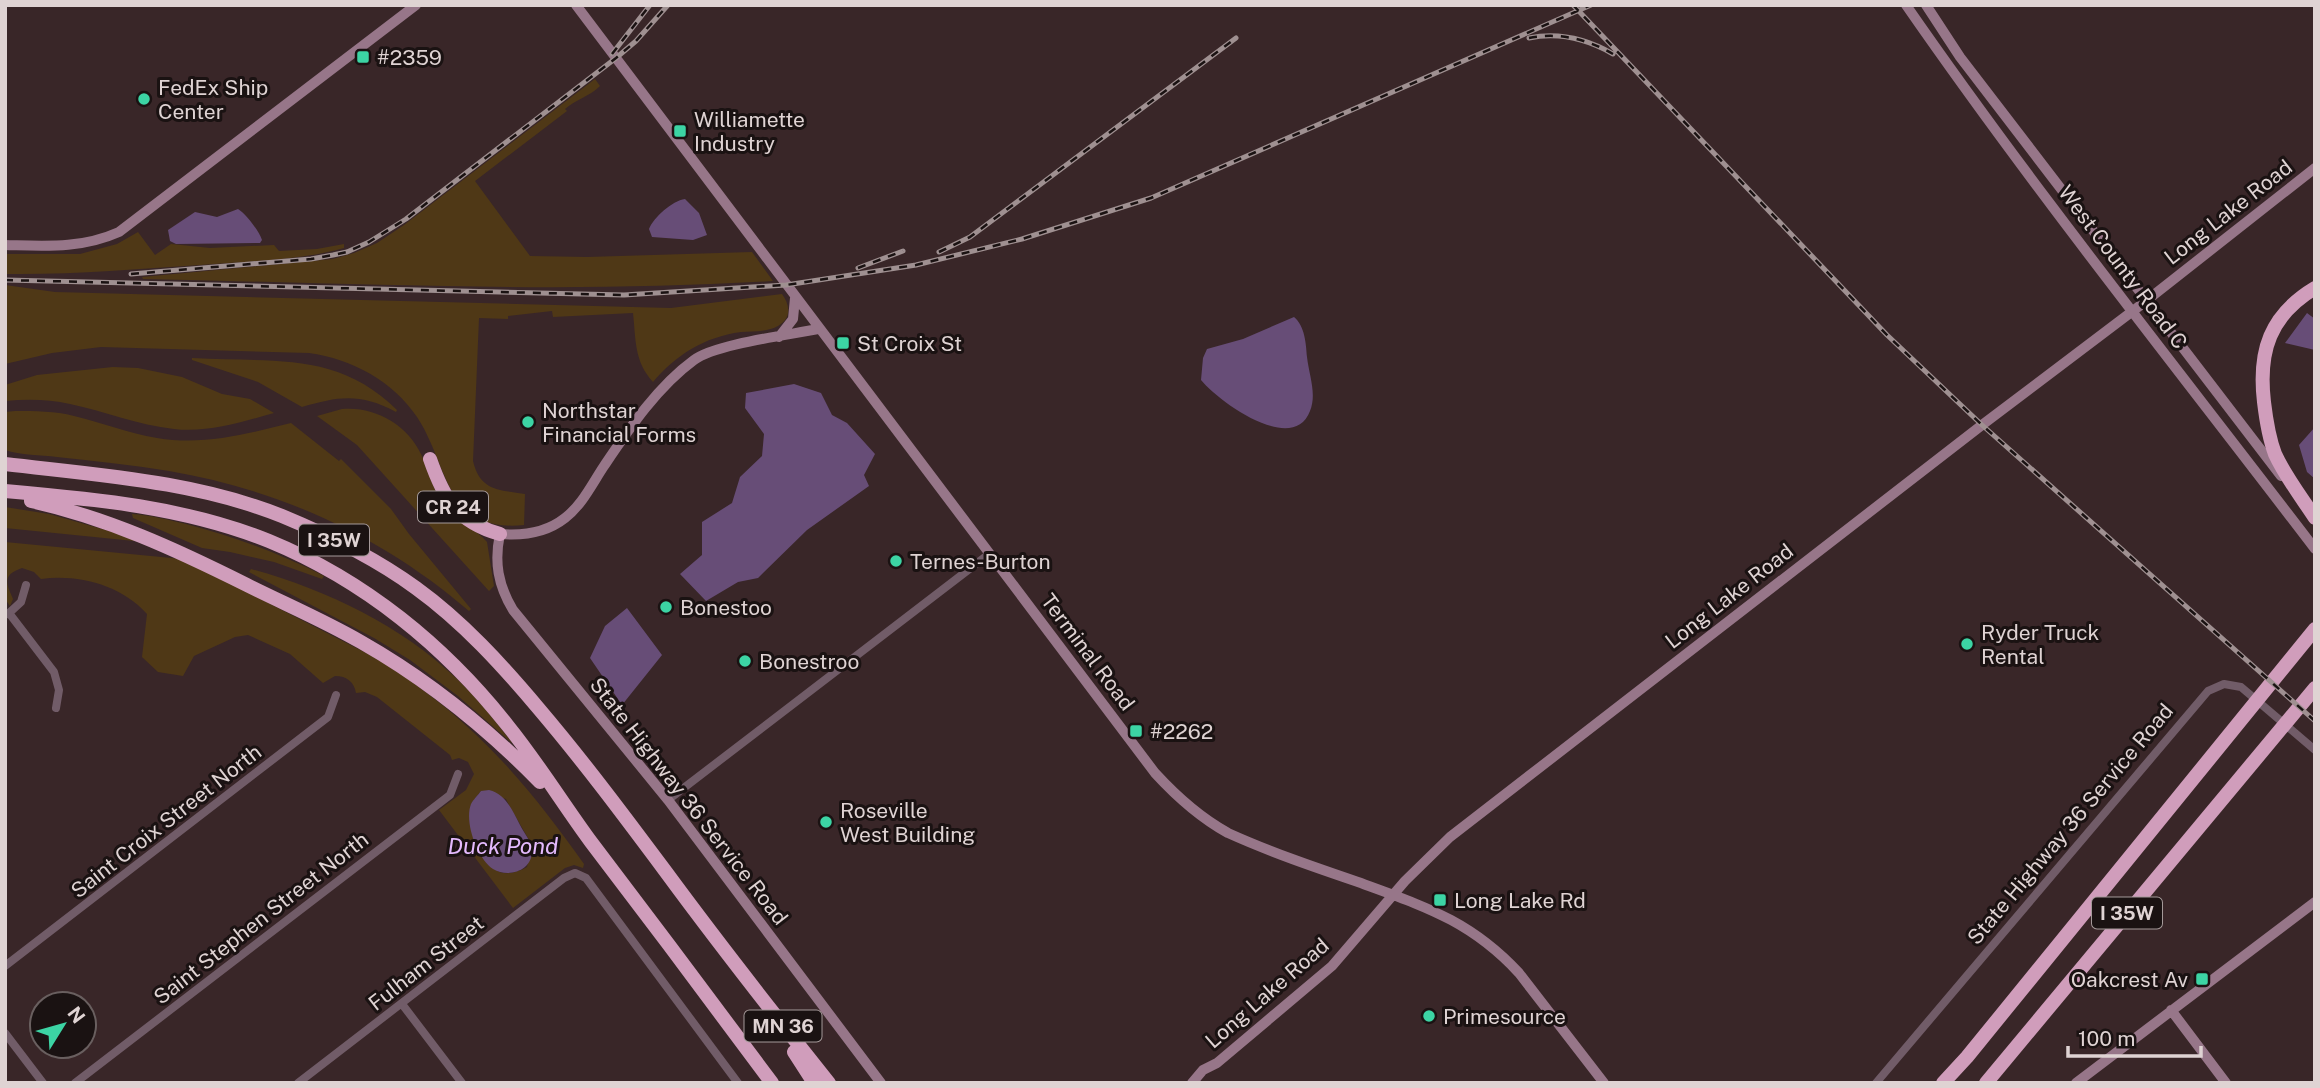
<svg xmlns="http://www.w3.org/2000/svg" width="2320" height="1088" viewBox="0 0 2320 1088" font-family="'Public Sans',sans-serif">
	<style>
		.green { fill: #4f3816; fill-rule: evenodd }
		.water { fill: #674d77 }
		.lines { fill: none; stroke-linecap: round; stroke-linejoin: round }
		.street { stroke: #715c68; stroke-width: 8 }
		.secondary { stroke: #977689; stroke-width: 10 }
		.highway { stroke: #d09dbb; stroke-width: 14 }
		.rail-casing { stroke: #9f9091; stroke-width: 5 }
		.rail { stroke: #1a1212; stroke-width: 2.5; stroke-dasharray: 8; stroke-linecap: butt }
		.poi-dot { fill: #3cd4a4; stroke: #1a1212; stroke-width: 2.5 }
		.labels { text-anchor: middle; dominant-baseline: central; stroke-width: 6; stroke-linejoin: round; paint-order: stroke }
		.shield { fill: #1a1212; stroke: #a49999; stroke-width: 2 }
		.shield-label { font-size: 19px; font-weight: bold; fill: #dfd3d3 }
		.poi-label { font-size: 21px; fill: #dfd3d3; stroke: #1a1212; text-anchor: start }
		.street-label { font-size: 21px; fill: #dfd3d3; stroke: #1a1212 }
		.water-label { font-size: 23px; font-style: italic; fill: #e4bafe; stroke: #1a1212 }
	</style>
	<rect width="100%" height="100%" fill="#392628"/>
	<!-- green -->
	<path class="green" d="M595,79L600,86C590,96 577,99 565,109L567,111L475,181L530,256L587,257L752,252L773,281C563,294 353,283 143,279L142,277L333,259L354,253L377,243L404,225Z
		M138,232L155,255L171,244L210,248L274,245L279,251L317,249L344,244V248C298,261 247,261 200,265C135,269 70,275 5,274V254H80L117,244Z
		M5,285L55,292L671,308L782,294C790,305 792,318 778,326C768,332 752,331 741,332C704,337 676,355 653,382C634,361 636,340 633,313L553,317L552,311L508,316V319L479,318L473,461C480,491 499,490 525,494L524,525C444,533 449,465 417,417C393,381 352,359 309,353L101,347L52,353L5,364Z
		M192,358C271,363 337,350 397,410L396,412C361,393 339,396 302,407L258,382L192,360Z
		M113,367L138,368L182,377L222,394L250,399L274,413C242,422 207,433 174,429C138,425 104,411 70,404C48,399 27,399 5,401V385L37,375Z
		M342,409C374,406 407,424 421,454C430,473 433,491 445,508C457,523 476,528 487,542L494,586L489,591L357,445L317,416Z
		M15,411C35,411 55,411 74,416C103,423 128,433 157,438C203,446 247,434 291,423L339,461L341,459L391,509L409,534L471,609L469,611C383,537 281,490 169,471C132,465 94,461 57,457C41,455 20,455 5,450V412Z
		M5,507L49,514L134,538V541L5,528Z
		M132,514C150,515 169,520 186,524C235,537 279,553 324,576L322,579L274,562L230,552L202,548L133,518Z
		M5,542L182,559L372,656C465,712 522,776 584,864L583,868L574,865L565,868L513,908L439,810L466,790L474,774L468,762L459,758L452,760L450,755L377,697L365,692L356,693C354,682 347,676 335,676L323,683L290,654L248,635L235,637L194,656L183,676L158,672L142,657L147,614C121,585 79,574 41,579L34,572L22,568C2,575 6,583 13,599L10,606L5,599ZM481,791L506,799L509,805L532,845L527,867C492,887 480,855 474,827C472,820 469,811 471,805C473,800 478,795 481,791Z
		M251,569C327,590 400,625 457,679C478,699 495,721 513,744L458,696L410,660L374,638L249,572Z"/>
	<!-- water -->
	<path class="water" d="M685,199L699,213L707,235L693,240L652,237L649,229C654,217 672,201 685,199Z
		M238,209C246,214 259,231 262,240L260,243L176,244L170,241L168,230L195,212L217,217Z
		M2307,313L2315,319V350L2285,343Z
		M1294,317C1305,326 1306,344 1307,357C1309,375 1317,394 1310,411C1293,456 1218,401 1201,380L1203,358L1207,349L1243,339Z
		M794,384L821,393L832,415L847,423L875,454L864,475L869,486L807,530L758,578L738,582L706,601L680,574L702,555V522L732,503L740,477L762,456L764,434L745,408L746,393Z
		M2315,427V479L2307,472L2299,445Z
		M627,608L662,655L622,705L590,658L605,626Z
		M489,790C506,794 512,810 520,825C524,833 531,841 532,849C534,870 509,879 493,869C477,858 464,822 471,804C473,800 478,795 481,791Z"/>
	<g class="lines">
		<!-- street -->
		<path class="street" d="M9,613L54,672L59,690L56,708
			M8,614L21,602L26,585
			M668,800L989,554
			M5,966L328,717L336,695
			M402,1004L462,1083
			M5,1033L43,1083
			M75,1083L450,795L458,774
			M298,1083L564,878L575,873L586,878L738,1083
			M1876,1083L2208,691L2224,684L2241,687L2315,750"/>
		<!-- secondary -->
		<path class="secondary" d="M576,5L1155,773C1177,797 1199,817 1228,833C1270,852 1314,867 1358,882C1423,906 1470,920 1519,973L1604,1083
			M1906,5C2035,191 2177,368 2315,549
			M1926,5L1960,57L2281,476
			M5,245C45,246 81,249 119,232L416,5
			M818,329C789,335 715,344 694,360C657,387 629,429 604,466C592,484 582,505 565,518C546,533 523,536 500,534C494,562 498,585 513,610L668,800L881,1083
			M779,337L793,319L795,298
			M2171,1010L2226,1083
			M1192,1083L1203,1070L1217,1063L1332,966L1405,881L1450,837L1982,425L2146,301L2315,168
			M2076,1083L2315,902"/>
		<!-- highway -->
		<path class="highway" d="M2315,288C2270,315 2258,351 2264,402C2266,419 2269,438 2275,454C2285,476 2302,498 2315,518
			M430,459C444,499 457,522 500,534
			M5,464C97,475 195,481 282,516C328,535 375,558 416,588C463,622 502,665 539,709C584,762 625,817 666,872C719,944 773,1013 829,1083
			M5,491C95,499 185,507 269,541C364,580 445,646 508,726C538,763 563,804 591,842C652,922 712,1002 772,1083
			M31,501C108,518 177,550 247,585C285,604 325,621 361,642C428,680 486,727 540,782
			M794,1052L814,1083
			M1943,1083L1967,1057L2315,629
			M1986,1083L2315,688"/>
		<!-- rail casing -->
		<g class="rail-casing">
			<path id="rail" d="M1573,5L1887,335L1982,425L2315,721
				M1529,38C1559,32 1587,39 1613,54
				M612,54L650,5
				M939,252L970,237L1236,38
				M858,268L903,251
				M131,274L311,259L333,255L347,252L369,242L406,219L616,58L636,41L668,5
				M5,280L624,295L786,285L916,265L1022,239L1151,198L1591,5"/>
		</g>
		<!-- rail -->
		<use href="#rail" class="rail"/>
	</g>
	<!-- markers -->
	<g class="poi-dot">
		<rect x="356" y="50" width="14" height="14" rx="3.5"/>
		<circle cx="144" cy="99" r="7"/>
		<rect x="673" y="124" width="14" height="14" rx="3.5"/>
		<rect x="836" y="336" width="14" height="14" rx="3.5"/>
		<circle cx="528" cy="422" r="7"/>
		<circle cx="896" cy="561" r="7"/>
		<circle cx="666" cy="607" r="7"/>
		<circle cx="1967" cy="644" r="7"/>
		<circle cx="745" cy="661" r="7"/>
		<rect x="1129" y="724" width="14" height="14" rx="3.5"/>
		<circle cx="826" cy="822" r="7"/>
		<rect x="1433" y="893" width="14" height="14" rx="3.5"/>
		<rect x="2195" y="972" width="14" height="14" rx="3.5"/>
		<circle cx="1429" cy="1016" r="7"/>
	</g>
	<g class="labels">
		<!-- shield labels -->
		<g class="shield">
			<rect x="418" y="491.5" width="70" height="31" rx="5"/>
			<rect x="299" y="524.5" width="70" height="31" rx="5"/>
			<rect x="2092" y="897.5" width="70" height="31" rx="5"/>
			<rect x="744.5" y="1010.5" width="77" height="31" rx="5"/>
		</g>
		<g class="shield-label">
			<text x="453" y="507">CR 24</text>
			<text x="334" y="540">I 35W</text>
			<text x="2127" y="913">I 35W</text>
			<text x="783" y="1026">MN 36</text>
		</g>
		<!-- poi labels -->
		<g class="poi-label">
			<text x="377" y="57">#2359</text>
			<text x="158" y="87">FedEx Ship<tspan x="158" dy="24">Center</tspan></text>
			<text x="694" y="119">Williamette<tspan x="694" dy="24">Industry</tspan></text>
			<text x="857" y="343">St Croix St</text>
			<text x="542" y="410">Northstar<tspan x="542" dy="24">Financial Forms</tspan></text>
			<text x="910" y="561">Ternes-Burton</text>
			<text x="680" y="607">Bonestoo</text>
			<text x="1981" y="632">Ryder Truck<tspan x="1981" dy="24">Rental</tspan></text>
			<text x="759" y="661">Bonestroo</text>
			<text x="1150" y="731">#2262</text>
			<text x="840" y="810">Roseville<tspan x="840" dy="24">West Building</tspan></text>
			<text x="1454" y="900">Long Lake Rd</text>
			<text x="2188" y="979" text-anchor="end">Oakcrest Av</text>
			<text x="1443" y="1016">Primesource</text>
		</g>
		<!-- street labels -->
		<g class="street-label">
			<text transform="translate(2228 212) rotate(-38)">Long Lake Road</text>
			<text transform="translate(2123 267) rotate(53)">West County Road C</text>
			<text transform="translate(1729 596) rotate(-38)">Long Lake Road</text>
			<text transform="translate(1088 652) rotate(53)">Terminal Road</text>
			<text transform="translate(689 801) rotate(52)">State Highway 36 Service Road</text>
			<text transform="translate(166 821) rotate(-38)">Saint Croix Street North</text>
			<text transform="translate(2070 824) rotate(-50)">State Highway 36 Service Road</text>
			<text transform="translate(261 918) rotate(-38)">Saint Stephen Street North</text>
			<text transform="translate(426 963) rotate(-38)">Fulham Street</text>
			<text transform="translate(1267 993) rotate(-41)">Long Lake Road</text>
		</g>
		<!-- water labels -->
		<g class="water-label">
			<text x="503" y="845">Duck Pond</text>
		</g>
	</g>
	<!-- border -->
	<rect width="2320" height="1088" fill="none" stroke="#dfd3d3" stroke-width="14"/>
	<!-- north arrow -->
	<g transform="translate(63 1025) rotate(53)"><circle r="33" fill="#1a1212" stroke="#695f5f" stroke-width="2"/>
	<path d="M0-5L12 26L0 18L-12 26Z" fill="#3cd4a4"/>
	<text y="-10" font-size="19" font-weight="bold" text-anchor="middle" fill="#dfd3d3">N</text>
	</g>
	<!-- scale -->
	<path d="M2068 1046v10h133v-10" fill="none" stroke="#dfd3d3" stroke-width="3.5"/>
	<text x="2078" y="1046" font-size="21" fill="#dfd3d3" stroke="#1a1212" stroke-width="5" paint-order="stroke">100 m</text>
</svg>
